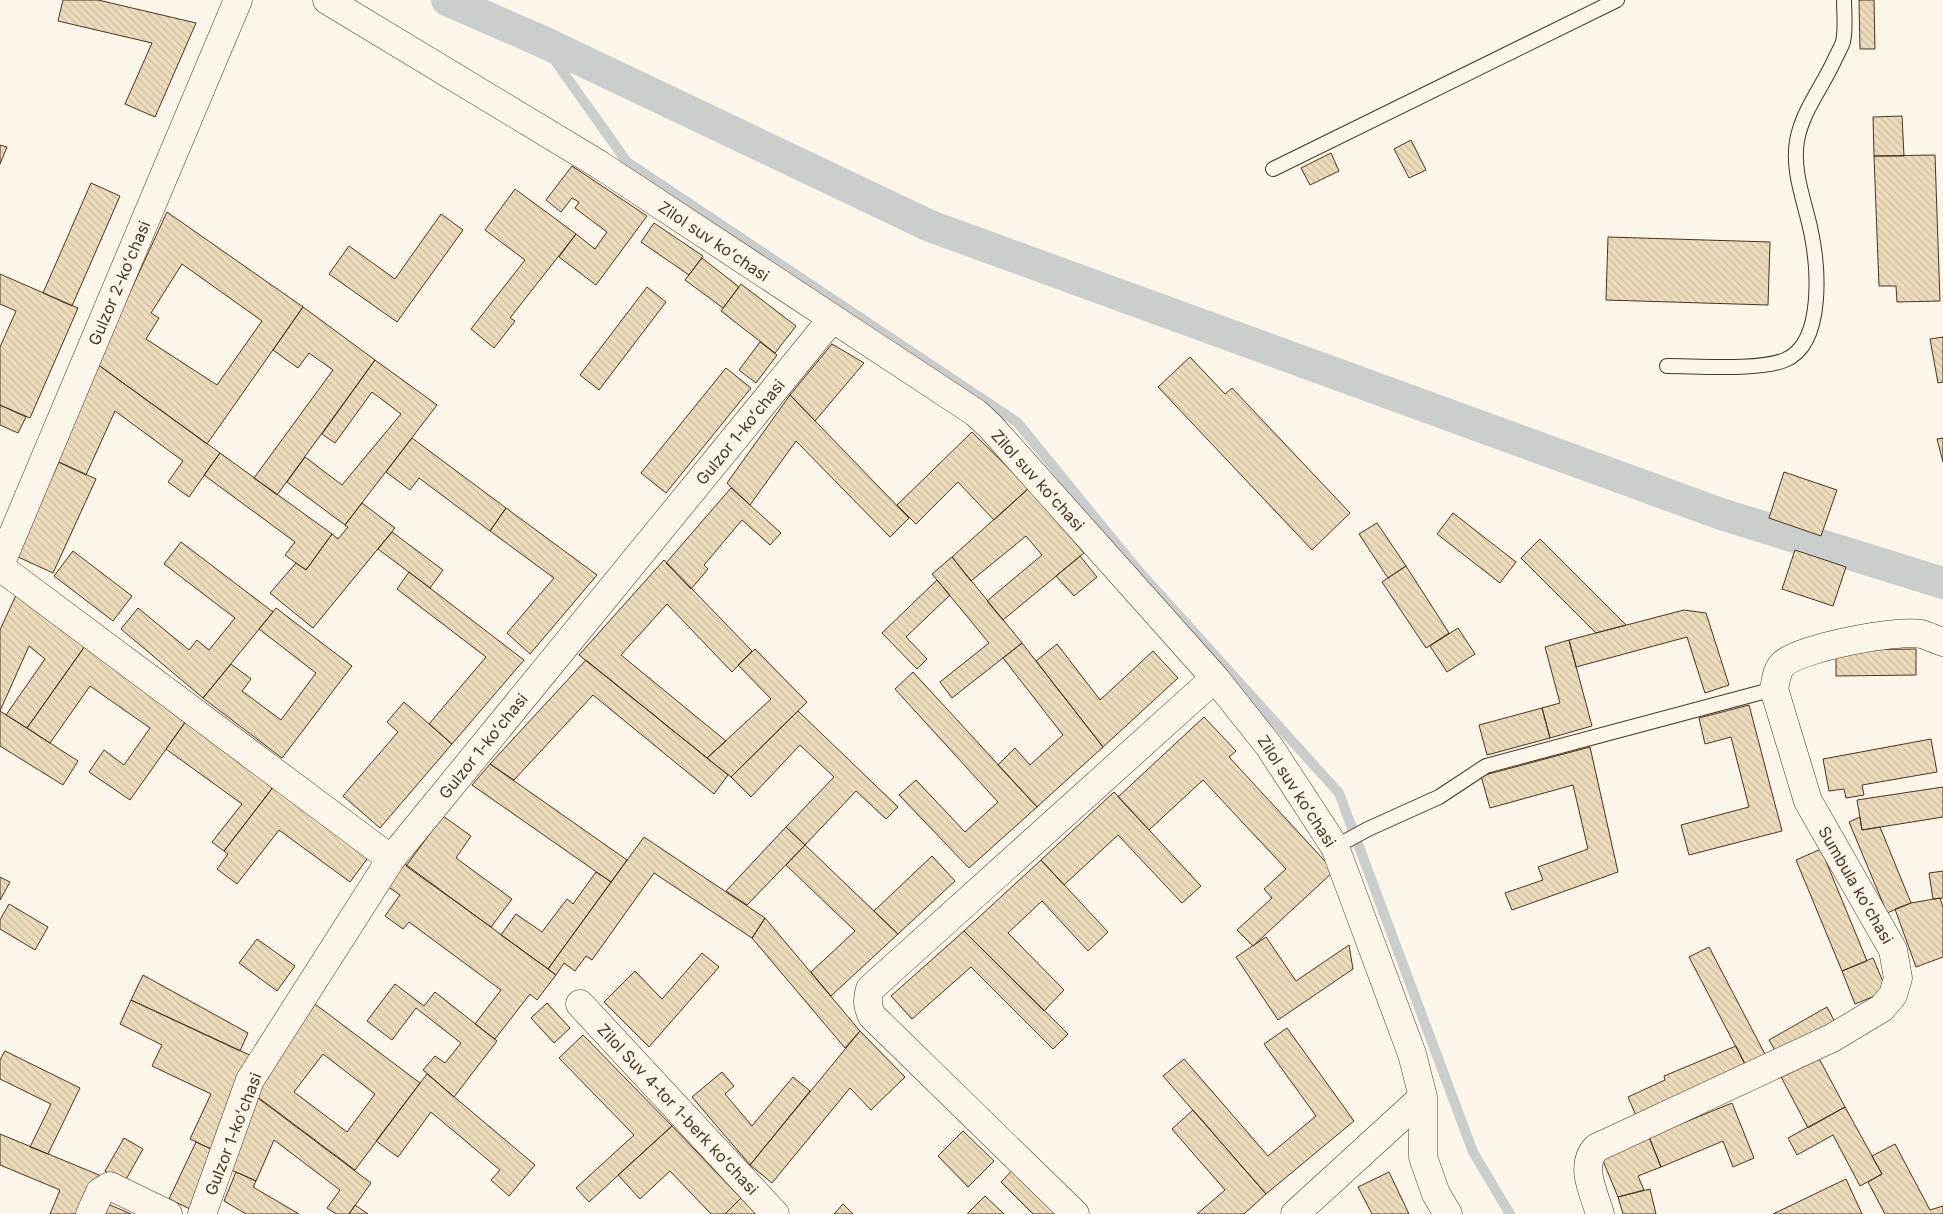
<svg xmlns="http://www.w3.org/2000/svg" width="1943" height="1214" viewBox="0 0 1943 1214" font-family="Inter,sans-serif">
	<style>
		.lines { fill: none; stroke-linecap: round; stroke-linejoin: round }
		.stream { stroke: #c9cecd; stroke-width: 10 }
		.canal { stroke: #c9cecd; stroke-width: 32 }
		.building { fill: url(#building-back-hatch); stroke: #4a3520; fill-rule: evenodd }
		.service-casing { stroke: #4a3520; stroke-width: 16 }
		.minor-casing { stroke: #4a3520; stroke-width: 29 }
		.service { stroke: #fbf6e9; stroke-width: 14 }
		.minor { stroke: #fbf6e9; stroke-width: 28 }
		.labels { text-anchor: middle; dominant-baseline: central; stroke-width: 4; stroke-linejoin: round; paint-order: stroke }
		.street-label { font-size: 16px; fill: #4a3520; stroke: #fbf6e9 }
	</style>
	<defs>
		<pattern id="building-back-hatch" width="6" height="6" patternUnits="userSpaceOnUse" patternTransform="scale(1.25)"><rect width="6" height="6" fill="#ecdcbc"/><path d="M-1 5l2 2M0 0l6 6M5-1l2 2" fill="none" stroke="#ccbda1"/></pattern>
	</defs>
	<rect width="100%" height="100%" fill="#fbf6e9"/>
	<g class="lines">
		<!-- stream -->
		<path class="stream" d="M541,41L627,162L1017,422L1137,569L1339,793L1473,1152L1510,1214"/>
		<!-- canal -->
		<path class="canal" d="M447,0L541,41L930,226L1721,514L1943,583"/>
	</g>
	<!-- building -->
	<path class="building" d="M63,0H98L196,23L155,117L125,104L152,43L58,21Z
		M1859,0H1874L1875,49H1860Z
		M1902,116L1904,156H1874L1873,117Z
		M1411,140L1426,170L1409,178L1394,149Z
		M0,145L7,147L0,164Z
		M1331,153L1339,171L1310,185L1301,168Z
		M1935,155L1940,301L1897,302L1896,286H1879L1874,156Z
		M572,166L647,216L596,285L559,257L576,234L595,249L607,232L575,208L579,202L572,198L561,212L546,200Z
		M91,183L120,196L72,306L43,293Z
		M515,189L576,234L510,318L515,321L494,348L471,329L525,260L485,230Z
		M167,212L303,307L207,444L97,364ZM182,264L262,321L217,385L146,339L159,318L151,313Z
		M441,214L463,230L397,322L329,274L349,246L395,279Z
		M654,223L703,256L689,275L641,242Z
		M1608,237L1770,242L1768,305L1606,300Z
		M702,258L739,287L723,308L685,280Z
		M0,274L78,308L30,418L0,405V347L16,311L0,304Z
		M741,284L796,326L775,353L721,311Z
		M647,287L666,302L599,390L580,375Z
		M303,307L375,360L277,495L254,478L333,370L309,353L298,368L273,350Z
		M1943,337V382L1938,383L1930,339Z
		M760,342L777,355L756,383L739,370Z
		M832,344L864,363L815,421L790,395Z
		M1190,357L1225,394L1232,388L1350,513L1312,550L1158,387Z
		M375,360L437,405L345,525L287,482L305,457L342,485L401,414L372,392L335,443L322,434Z
		M97,364L220,453L189,497L168,482L183,461L115,411L86,475L54,460Z
		M726,368L751,388L666,493L641,473Z
		M790,395L909,518L890,537L796,441L750,505L727,483Z
		M0,405L26,417L18,433L0,425Z
		M972,432L1029,488L994,520L958,482L916,524L897,505Z
		M412,438L506,508L490,531L419,478L410,490L386,472Z
		M1943,438V462L1937,439Z
		M220,453L332,534L306,570L285,555L295,542L204,475Z
		M59,462L96,479L53,573L16,556Z
		M1784,472L1837,490L1821,536L1769,518Z
		M731,488L781,533L770,545L742,520L704,565L708,569L691,589L666,563Z
		M1029,488L1084,553L1003,620L987,601L1042,555L1026,536L971,581L952,557Z
		M362,503L395,528L313,628L270,593L296,563L306,570L332,534L338,539L348,527L345,525Z
		M506,508L597,575L530,654L507,633L554,578L490,531Z
		M1453,513L1516,562L1500,583L1437,534Z
		M1377,523L1406,566L1388,578L1359,534Z
		M392,532L443,570L430,588L378,549Z
		M1540,539L1626,625L1596,633L1521,558Z
		M181,542L273,612L203,698L121,629L138,608L189,650L197,640L209,650L235,618L164,564Z
		M1795,550L1846,567L1833,606L1782,589Z
		M73,551L132,596L113,621L54,576Z
		M1080,556L1097,577L1074,596L1056,576Z
		M952,557L1022,643L952,698L940,682L989,643L932,574Z
		M664,560L752,651L732,672L667,604L621,655L726,741L707,758L579,655Z
		M1406,566L1449,633L1426,648L1382,582Z
		M409,572L524,660L452,744L429,724L486,657L397,589Z
		M937,580L950,595L906,637L927,659L917,669L882,633Z
		M16,595L85,646L27,728L6,715L45,659L29,646L0,711V630Z
		M276,608L352,666L282,758L203,698L231,664L251,679L242,691L281,720L316,673L259,629Z
		M1684,610L1706,613L1729,685L1705,693L1687,637L1576,667L1569,640Z
		M1458,628L1475,654L1447,672L1430,646Z
		M1569,640L1592,726L1550,738L1542,708L1560,703L1545,647Z
		M1022,643L1103,747L1037,807L998,765L1015,748L1030,765L1063,735L1003,658Z
		M1057,644L1100,700L1153,651L1178,678L1103,747L1036,661Z
		M85,646L186,721L130,800L89,772L104,750L124,765L150,728L90,686L50,743L27,728Z
		M755,649L807,702L731,777L707,758L771,699L738,665Z
		M1916,649V675L1836,676V650Z
		M586,660L728,775L714,794L593,695L514,780L490,764Z
		M913,672L1037,807L969,868L899,795L916,780L965,832L998,802L895,689Z
		M404,702L452,744L380,828L343,796L398,732L387,722Z
		M1749,705L1782,831L1689,855L1681,825L1749,807L1731,737L1705,744L1699,718Z
		M1542,708L1550,738L1487,755L1479,725Z
		M0,711L78,761L63,785L0,746Z
		M798,711L898,807L886,819L856,791L805,845L786,827L834,777L800,745L751,797L731,777Z
		M1204,717L1236,751L1229,757L1334,871L1253,946L1237,930L1272,898L1264,889L1286,869L1203,780L1149,830L1118,797Z
		M186,721L274,786L224,851L212,842L242,804L166,749Z
		M1931,739L1937,772L1862,785L1864,795L1846,798L1844,789L1829,791L1823,759Z
		M1590,747L1618,872L1512,910L1505,893L1543,880L1538,867L1588,849L1573,785L1490,808L1481,776Z
		M490,764L627,860L611,882L472,785Z
		M274,786L370,855L350,882L279,830L237,884L217,869L228,854L224,851Z
		M1943,787V817L1862,830L1857,800Z
		M1114,792L1201,886L1182,903L1118,835L1064,885L1041,860Z
		M443,816L471,836L456,858L512,899L491,927L406,866Z
		M1860,817L1862,830L1880,827L1911,903L1887,913L1849,822Z
		M786,827L805,845L747,905L726,891Z
		M644,837L765,918L752,938L654,873L592,960L586,956L575,971L564,963L556,975L548,969Z
		M805,845L898,934L831,996L811,972L855,931L786,865Z
		M1821,849L1867,961L1842,971L1796,860Z
		M932,856L955,881L898,934L874,911Z
		M1041,860L1108,932L1088,951L1042,901L1008,933L1064,990L1044,1011L964,931Z
		M401,861L556,975L537,1000L530,994L495,1039L475,1024L501,990L409,922L403,929L385,916L400,895L384,884Z
		M1943,871V898L1933,899L1929,873Z
		M596,872L611,882L548,969L501,935L516,914L542,932L567,899L573,904Z
		M0,877L10,882L0,900Z
		M1940,898L1943,907V957L1916,967L1895,909L1911,903Z
		M9,904L48,927L35,950L0,929V920Z
		M765,918L860,1031L845,1048L752,938Z
		M964,931L1068,1034L1053,1049L971,967L912,1019L891,996Z
		M1266,937L1296,981L1349,945L1353,969L1278,1020L1236,957Z
		M257,939L295,966L277,991L239,963Z
		M1709,947L1768,1060L1748,1070L1689,957Z
		M702,953L719,967L649,1047L604,1002L635,971L662,999Z
		M1873,958L1887,991L1855,1004L1842,971Z
		M143,975L248,1033L240,1051L131,1000Z
		M395,984L424,1006L435,992L497,1041L454,1097L423,1070L435,1056L445,1063L461,1043L416,1008L392,1040L367,1021Z
		M131,1000L254,1057L211,1149L190,1139L211,1094L152,1066L162,1045L120,1024Z
		M547,1003L570,1028L554,1043L531,1018Z
		M315,1004L420,1083L355,1170L255,1095ZM323,1054L375,1094L347,1132L294,1092Z
		M1827,1007L1836,1024L1778,1056L1769,1040Z
		M1287,1028L1354,1121L1266,1194L1163,1076L1184,1059L1268,1156L1316,1116L1264,1044Z
		M860,1031L905,1077L871,1110L850,1088L772,1183L750,1165Z
		M583,1035L672,1126L589,1202L576,1188L634,1135L559,1058Z
		M1736,1046L1748,1070L1637,1118L1628,1097L1665,1080L1664,1076Z
		M5,1051L80,1088L48,1154L30,1147L51,1104L0,1079V1060Z
		M1815,1051L1845,1107L1808,1128L1778,1071Z
		M722,1072L734,1086L725,1094L752,1126L793,1077L810,1091L750,1165L692,1097Z
		M427,1074L535,1165L509,1196L491,1180L500,1170L431,1112L398,1157L376,1141Z
		M258,1098L371,1183L349,1214H336L327,1208L340,1190L274,1140L256,1181L227,1168Z
		M1732,1103L1754,1158L1733,1167L1723,1141L1661,1167L1649,1137Z
		M1845,1107L1882,1174L1860,1186L1833,1135L1797,1155L1788,1138Z
		M1193,1110L1266,1194L1244,1214H1197L1225,1190L1172,1129Z
		M672,1126L741,1198L725,1214H711L670,1171L640,1199L618,1175Z
		M963,1131L994,1161L968,1187L938,1156Z
		M0,1134L99,1175L83,1214H50L60,1190L0,1165Z
		M1649,1137L1661,1167L1638,1176L1644,1190L1618,1197L1601,1156Z
		M124,1138L143,1149L124,1183L105,1171Z
		M196,1142L217,1152L190,1209L169,1199Z
		M1895,1144L1930,1210L1943,1206V1214H1885L1868,1182L1882,1174L1872,1156Z
		M1017,1165L1066,1214H1033L1001,1182Z
		M236,1172L256,1181L253,1187L299,1214H246L224,1201Z
		M1389,1172L1409,1214H1372L1358,1187Z
		M1846,1179L1862,1214H1773Z
		M1650,1189L1656,1214H1623L1618,1197Z
		M985,1196L1004,1214H967Z
		M741,1198L756,1214H725Z
		M108,1204L131,1214H103Z
		M843,1204L853,1214H834Z
		M355,1205L368,1214H349Z"/>
	<g class="lines">
		<!-- service casing -->
		<g class="service-casing">
			<path id="service" d="M1273,169L1617,0
				M1667,366C1697,366 1759,371 1785,360C1826,343 1818,262 1810,227C1804,200 1792,170 1797,141C1802,111 1823,86 1835,59C1837,54 1841,48 1843,42C1846,29 1844,13 1844,0
				M1335,847L1368,829L1439,797L1486,766L1774,689"/>
		</g>
		<!-- minor casing -->
		<g class="minor-casing">
			<path id="minor" d="M327,0L600,165L976,413L990,426L1215,678L1269,746L1335,847L1412,1054L1423,1097V1157L1436,1194L1448,1214
				M0,565L238,0
				M0,567L391,859
				M580,1004L775,1214
				M90,1214L100,1192L110,1186L168,1214
				M202,1214L250,1080L391,859L832,319
				M1075,1214L872,1016C867,1006 867,999 870,989L1215,678
				M1295,1214L1423,1097
				M1600,1214C1594,1193 1579,1166 1596,1148L1832,1038L1882,1008L1893,995L1898,978L1893,950L1808,801L1774,689C1776,681 1776,671 1783,664C1800,648 1897,629 1921,634C1929,636 1936,640 1943,642"/>
		</g>
		<!-- service -->
		<use href="#service" class="service"/>
		<!-- minor -->
		<use href="#minor" class="minor"/>
	</g>
	<g class="labels">
		<!-- street labels -->
		<g class="street-label">
			<text transform="translate(714 241) rotate(34)">Zilol suv koʻchasi</text>
			<text transform="translate(119 283) rotate(-67)">Gulzor 2-koʻchasi</text>
			<text transform="translate(740 432) rotate(-51)">Gulzor 1-koʻchasi</text>
			<text transform="translate(1038 480) rotate(48)">Zilol suv koʻchasi</text>
			<text transform="translate(483 746) rotate(-51)">Gulzor 1-koʻchasi</text>
			<text transform="translate(1297 791) rotate(57)">Zilol suv koʻchasi</text>
			<text transform="translate(1856 885) rotate(60)">Sumbula koʻchasi</text>
			<text transform="translate(678 1109) rotate(47)">Zilol Suv 4-tor 1-berk koʻchasi</text>
			<text transform="translate(233 1134) rotate(-69)">Gulzor 1-koʻchasi</text>
		</g>
	</g>
</svg>
